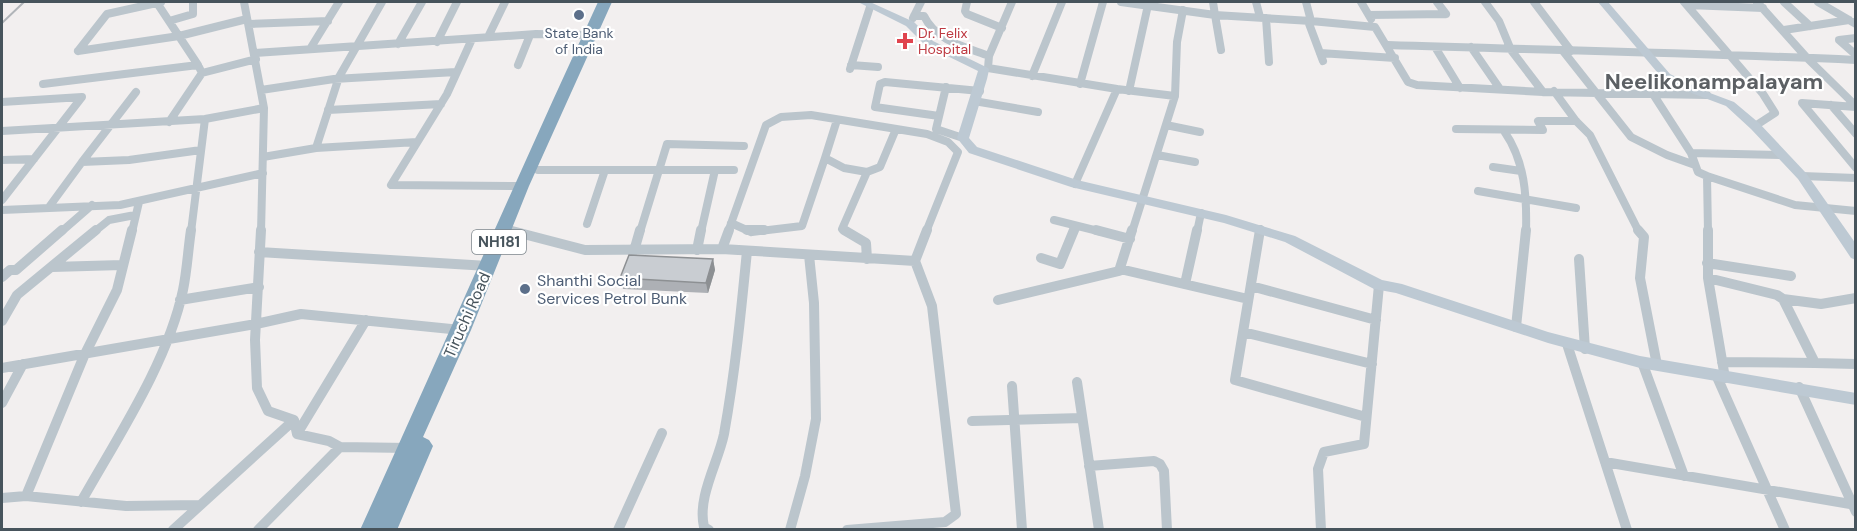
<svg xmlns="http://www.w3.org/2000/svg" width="1857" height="531" viewBox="0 0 1857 531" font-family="'DM Sans',sans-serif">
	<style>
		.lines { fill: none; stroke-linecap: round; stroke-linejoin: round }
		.street-far1 { stroke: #bbc5cc; stroke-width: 8 }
		.street { stroke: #bbc5cc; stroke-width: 10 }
		.secondary { fill: #bdc9d3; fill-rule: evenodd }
		.highway { fill: #87a7bd; fill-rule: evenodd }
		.rail { stroke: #b1b5b9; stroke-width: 2 }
		.wall { fill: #adb0b5 }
		.shaded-wall { fill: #8d9093 }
		.building { fill: #c9cdd2; stroke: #8d9093; stroke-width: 1.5 }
		.service-dot { fill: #5c6f8a; stroke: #fff; stroke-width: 2 }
		.health-dot { fill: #e0444e; stroke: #fff; stroke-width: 2 }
		.labels { text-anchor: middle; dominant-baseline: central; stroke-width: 4.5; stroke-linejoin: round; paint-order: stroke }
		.far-service-label { font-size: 14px; fill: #4e5e75; stroke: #fff }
		.far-health-label { font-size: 14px; fill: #be3a42; stroke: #fff; text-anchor: start }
		.shield { fill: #fff; stroke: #7e878d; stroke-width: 1.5 }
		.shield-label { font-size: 15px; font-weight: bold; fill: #47545c }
		.service-label { font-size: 16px; fill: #4e5e75; stroke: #fff; text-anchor: start }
		.street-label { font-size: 16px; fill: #47545c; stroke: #fff }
		.district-label { font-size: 22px; font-weight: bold; fill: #5c6064; stroke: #fff }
	</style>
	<rect width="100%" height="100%" fill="#f2efef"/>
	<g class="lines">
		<!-- street-far1 -->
		<path class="street-far1" d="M244,2L264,108L261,232
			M967,2L965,11L967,14L1002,28
			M1012,2L989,56L988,68L1117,89L1075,184
			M1121,2L1215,15L1213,2
			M1256,2L1260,17
			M1361,2L1371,19
			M1437,2L1446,14
			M1485,2L1499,21L1511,50L1543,92
			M1534,2L1571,51
			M1684,2L1763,94L1775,113L1755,126
			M1757,2L1808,59L1856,106
			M1784,2L1810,26
			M1818,2L1856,24
			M157,3L198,65
			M1688,5L1763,8
			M1369,15L1446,14
			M914,16H924C936,41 965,47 989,56
			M913,18L921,2
			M1266,18L1269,62
			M169,21L193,14V2
			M1308,21L1323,61
			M1311,21L1375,27L1408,82L1417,85L1543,92L1707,95
			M249,24L328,21
			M1784,30L1849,20
			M488,37L505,2
			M1856,38L1839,40L1856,55
			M472,39L447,94L391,185L521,186
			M437,42L457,2
			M398,44L422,2
			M1388,45C1544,50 1700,53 1856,60
			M1435,47L1460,88
			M1471,47L1500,89
			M310,49L339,2
			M1221,50L1215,15L1311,21L1306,2
			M78,51L179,36L247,19
			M78,51L107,14L161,2
			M1563,51L1631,137L1667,155L1695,165
			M255,53L536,34L589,35
			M1320,53L1395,58
			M518,65L530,35
			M851,65L878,67
			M850,69L870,7
			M202,73L256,59
			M1032,76L1062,2
			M43,84L198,65L202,73L169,122
			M1080,84L1103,2
			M946,87L936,129L963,138
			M1117,89L1175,96L1132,232
			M261,90L334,79L456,72
			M1129,91L1148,5
			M1554,91L1576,121L1590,135L1639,232
			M1653,94L1691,153
			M1175,96L1177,42L1183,10
			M974,101L1038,112
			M2,102L82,97L2,200
			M1831,105L1856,134
			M1856,107L1802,103L1856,168
			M328,110L441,104
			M939,116L875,107L880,84L885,82L980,91
			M1166,125L1200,132
			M1456,129L1543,130L1538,121H1576
			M2,131L205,119L264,108
			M1504,131C1525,161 1527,196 1526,232
			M316,148L339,77L382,2
			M1157,155L1195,162
			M263,157L316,148L417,142
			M825,158L837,120
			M2,160L34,159
			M82,162L136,92
			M1493,167L1521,171
			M538,170H734
			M867,172L880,167L896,129
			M1707,176L1795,205L1856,211
			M1802,176L1856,178
			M1478,191L1576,208
			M49,207L82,162L129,160L201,150
			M2,210L120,205L263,173
			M1054,220L1102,232
			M731,223L751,232
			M587,224L605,170
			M512,231L516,232
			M61,232L92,205
			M94,232L109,220L135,215
			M132,232L139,202
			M191,232L205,119
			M640,232L667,144L744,146
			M701,232L715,170
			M728,232L766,125L781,117L811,115L927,134L948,142L958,152L926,232
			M752,232L802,226L825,158L844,168L867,172L842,229L847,232
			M1074,232L1076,226
			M1197,232L1201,213
			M1260,232V229
			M1708,232L1707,176L1698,172L1691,153L1780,155"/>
		<!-- street -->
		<path class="street" d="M132,230L117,290L84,356L26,496L126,506L199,505
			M261,230L255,340L257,388L268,411L294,420L297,434L329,441L340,447L409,448
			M747,230H764
			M844,230L866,243L867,259
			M1096,230L1130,239
			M1260,230L1235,380L1366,417
			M1638,230L1644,237L1640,278L1657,365
			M1708,230V278L1725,378
			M512,231L585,250L722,249L915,261L932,306L956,514L945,522L847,530
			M722,249L729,230
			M697,250L701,230
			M634,251L640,230
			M259,252L488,266
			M1041,258L1060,264L1074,230
			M1579,259L1585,349
			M915,261L927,230
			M1707,263L1791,276
			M52,267L122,265
			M1120,269L1248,299
			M2,277L10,270H16L62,230
			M1708,278L1777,295L1783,299
			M1185,284L1197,230
			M1251,286L1376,320
			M180,300L259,287
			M998,300L1119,271L1132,230
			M2,321L17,295L96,230
			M1516,327L1526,230
			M1243,332L1372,364
			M1567,344L1627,530
			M1642,362L1684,476
			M1722,362L1815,363L1783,299L1821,304L1856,298
			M1815,363L1856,364
			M2,368L256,324L301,314L461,330
			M1717,377L1785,530
			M1077,382L1099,530
			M1012,386L1022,530
			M1799,387L1856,512
			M2,403L23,364
			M972,421L1082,418
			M297,434L366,320
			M1605,462L1856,505
			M1089,466L1154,461L1160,464L1164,471L1167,530
			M2,498L26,496
			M81,502C117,438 168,362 183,290C187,271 188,250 191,230
			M173,530L294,420
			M258,530L340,447
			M618,530L662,433
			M709,530L704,527C697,497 718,463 724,434C735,373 741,312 747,251
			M790,530L805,476L816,419L814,303L809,255
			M1321,530L1318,469L1324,452L1364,444L1379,285"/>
		<!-- secondary -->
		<path class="secondary" d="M858,2H870L914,22L933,41L988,68L989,70L987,79L969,138L977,147L1077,180L1226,215L1295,236L1382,280L1402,284L1548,332L1640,356L1856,393V405L1640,368L1548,343L1396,293L1374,289L1285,242L1224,223L1071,187L969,153L957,138L978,71L925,45L906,26Z
			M1598,2H1608L1670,74L1702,90L1734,102L1759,123L1806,173L1856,244V260L1851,258L1798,179L1751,129L1726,106L1694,94L1662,78Z"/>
		<!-- highway -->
		<path class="highway" d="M598,2H612L529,186L471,330L423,437L429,440L433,446L397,530H360C440,354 517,177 598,2Z"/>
		<!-- rail -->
		<path class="rail" d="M2,23L24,2"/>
	</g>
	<!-- wall -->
	<path class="wall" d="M713,259L715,270L708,293L623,289L620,278Z"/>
	<!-- shaded-wall -->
	<path class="shaded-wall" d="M713,259L715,270L708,293L706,283Z"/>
	<!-- building -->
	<path class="building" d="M629,255L713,259L706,283L620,278Z"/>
	<!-- markers -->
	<g class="service-dot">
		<circle cx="579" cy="15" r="6"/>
		<circle cx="525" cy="289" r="6"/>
	</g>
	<path class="health-dot" d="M902 32h6v6h6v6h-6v6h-6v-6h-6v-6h6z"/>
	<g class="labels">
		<!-- far-service labels -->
		<g class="far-service-label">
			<text x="579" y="33">State Bank<tspan x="579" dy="16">of India</tspan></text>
		</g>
		<!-- far-health labels -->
		<g class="far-health-label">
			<text x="918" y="33">Dr. Felix<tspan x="918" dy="16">Hospital</tspan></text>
		</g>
		<!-- shield labels -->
		<rect class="shield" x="472" y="230" width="54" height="24" rx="4.5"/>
		<g class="shield-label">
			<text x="499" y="242">NH181</text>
		</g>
		<!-- service labels -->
		<g class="service-label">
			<text x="537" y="280">Shanthi Social<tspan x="537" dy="18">Services Petrol Bunk</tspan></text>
		</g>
		<!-- street labels -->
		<g class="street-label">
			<text transform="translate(467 315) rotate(-66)">Tiruchi Road</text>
		</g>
		<!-- district labels -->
		<g class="district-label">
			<text x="1714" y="81">Neelikonampalayam</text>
		</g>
	</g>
	<!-- border -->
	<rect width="1857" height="531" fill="none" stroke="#47545c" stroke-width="6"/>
</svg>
